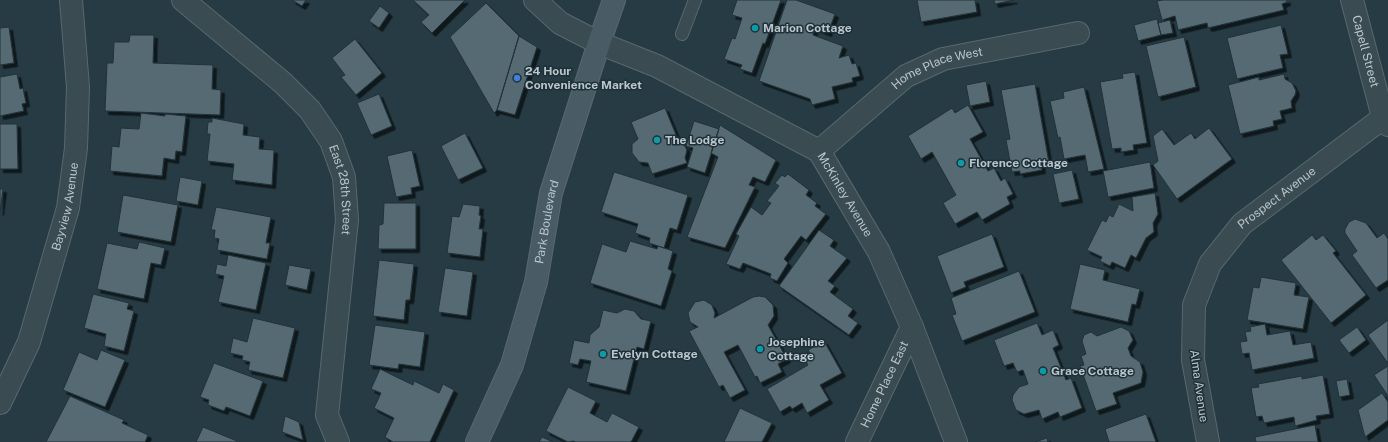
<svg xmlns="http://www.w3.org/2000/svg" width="1388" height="442" viewBox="0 0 1388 442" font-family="'Public Sans',sans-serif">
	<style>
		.building { fill: #546a72; stroke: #21323a; filter: url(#shadow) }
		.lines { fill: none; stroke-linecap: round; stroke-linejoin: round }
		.service-casing { stroke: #59686f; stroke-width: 14 }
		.minor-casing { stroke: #59686f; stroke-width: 24 }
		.secondary-casing { stroke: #59686f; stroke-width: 24 }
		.service { stroke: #3b4b52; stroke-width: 12 }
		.minor { stroke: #3b4b52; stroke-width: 22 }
		.secondary { stroke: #495c65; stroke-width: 22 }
		.culture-dot { fill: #0f9aa8; stroke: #1f3038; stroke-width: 1.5 }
		.shop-dot { fill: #3f7fe0; stroke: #1f3038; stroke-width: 1.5 }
		.labels { text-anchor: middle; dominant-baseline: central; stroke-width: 3; stroke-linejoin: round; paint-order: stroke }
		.poi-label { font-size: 12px; font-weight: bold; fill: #b8c5cc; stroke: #1f3038; text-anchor: start }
		.street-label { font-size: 12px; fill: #b8c5cc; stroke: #1f3038 }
	</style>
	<defs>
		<filter id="shadow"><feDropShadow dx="3.5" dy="3.5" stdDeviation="0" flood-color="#0009"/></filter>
	</defs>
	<rect width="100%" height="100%" fill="#263b43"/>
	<!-- building -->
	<path class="building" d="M292,0H306L302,6Z
		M413,0H465L432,33L421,22L429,15Z
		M737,0H781L765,44L763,43L752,73L740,69L742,65L724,59L732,38L735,39L742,18L732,15Z
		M787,0H796L835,14L828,33L815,28L813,35L843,46L839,58L849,55L852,64L856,63L860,76L852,78L853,82L832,87L835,99L812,105L810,99L759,81Z
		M917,0H975L977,12L921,22Z
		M994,0H1014L995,4Z
		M1163,0H1287V2L1282,4L1284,10L1208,28L1207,23L1178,30L1175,16L1162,20L1157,1Z
		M486,3L519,36L497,110L494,113L450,37Z
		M380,6L389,13L379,28L369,21Z
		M1157,19L1161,35L1138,41L1134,25Z
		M1170,20L1173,33L1161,35L1158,23Z
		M1281,25L1288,54L1280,55L1283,68L1237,79L1227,38Z
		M9,27L14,63L0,65V28Z
		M130,35H154L153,63L213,65L212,89L221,90L220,115L105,111L107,63H113L114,42H129Z
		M519,36L537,47L515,115L497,110Z
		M1184,37L1196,87L1158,97L1146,46Z
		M355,39L382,73L356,95L341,77L345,75L332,58Z
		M1135,72L1147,143L1133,145L1134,150L1121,152V148L1112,149L1100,82L1123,78L1122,74Z
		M17,74L20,89L23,88L26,103L22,104L24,111L0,116V77Z
		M1284,74L1285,79L1292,83L1296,91L1295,95L1291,101L1292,108L1280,111L1282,119L1273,121L1274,126L1240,134L1228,85L1259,77V80Z
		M986,81L990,102L970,106L966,85Z
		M1035,84L1049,163L1041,164L1042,170L1020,174V171L1012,172L1006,140L1010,139L1001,90Z
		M1084,87L1104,169L1088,172L1085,155L1064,159L1060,137L1058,138L1050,101L1064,98L1063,92Z
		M379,94L392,126L371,135L357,103Z
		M968,105L983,132L970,139L988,171L994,168L1001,181L1005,178L1013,194L1007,197L1010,204L982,220L977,212L955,224L943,203L956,195L932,152L921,159L908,136L952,108L955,113Z
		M665,108L679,142L684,145L687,150L685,158L687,163L652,174L648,163L639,162L632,153V144L638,139L631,122Z
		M141,113L165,116V114L186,116L182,152L176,151L175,160L164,158L162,176L110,171L112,146L119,147L121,128L139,129Z
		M212,118L244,124L243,135L260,137L259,149L274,150L272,185L232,180L234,164L207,161L210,134H207L208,122H212Z
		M694,121L719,129L705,173L687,167L693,148L686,146Z
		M0,124H17L18,169H0Z
		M720,125L776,160L765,182L753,177L749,185L755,187L725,248L687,237L718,157L711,153Z
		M1209,128L1232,159L1177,199L1153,165L1158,161L1153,136L1162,129L1174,145L1191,133L1195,139Z
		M465,133L483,168L458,180L441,146Z
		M412,150L420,186L411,188L412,194L396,197L387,156Z
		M1150,162L1154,188L1108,197L1103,171Z
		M1072,170L1079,199L1059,203L1053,174Z
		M614,172L688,195L677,230L670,228L664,248L649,243L650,238L635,233L638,224L601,212Z
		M788,174L809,190L806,195L817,203L815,206L826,214L806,240L801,236L784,259L788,263L777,281L770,278L771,274L743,263L740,269L726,264L739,236L736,234L751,207L762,215L771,203L767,201L779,186L775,183L782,175L785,177Z
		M180,177L202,181L198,205L176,201Z
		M0,189H3L0,212Z
		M1155,193L1158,214L1153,223L1154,232L1146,238L1136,258L1131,255L1125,268L1112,262L1110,266L1100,261L1102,257L1087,250L1102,220L1106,222L1109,215L1113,217L1119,204L1133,211L1132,197Z
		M123,195L178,205L171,242L117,232Z
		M384,203H416V249H378L379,225L383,224Z
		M463,204L480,206L479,215L481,216L479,229H483L480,257L447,253L452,216L459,217Z
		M216,207L271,217L266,243H270L267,259L217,250L219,239L214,238L215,230H211Z
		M1355,219L1366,223L1377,238L1384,233L1388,239V280L1376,288L1352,255L1357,251L1345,233V229L1349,222Z
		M819,230L834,240L830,246L847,258L828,281L835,286L830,292L853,309L848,316L858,323L849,335L779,286Z
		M992,234L1004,267L964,282L966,287L951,293L937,256Z
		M1312,235L1316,240L1323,235L1336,251L1333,253L1366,295L1331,323L1281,260Z
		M630,241L657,249L658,246L673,251L668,269L672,271L661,306L590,283L602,244L626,252Z
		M139,242L165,248L161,265L151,263L144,299L97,289L107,243L137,249Z
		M228,255L266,263L256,310L218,302L224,276L215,274L217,264L226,266Z
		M379,260L414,264L410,300H406L404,320L373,316Z
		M1080,264L1105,270L1103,280L1140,289L1136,305L1132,304L1128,322L1070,309Z
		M289,265L311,269L307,290L285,285Z
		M445,268L473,272L467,316L438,312Z
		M1019,271L1035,312L962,341L952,315L956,314L951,298Z
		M1261,277L1296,283L1294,295L1309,297L1303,329L1247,320L1253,287L1259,288Z
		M93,294L129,303L127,309L134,311L124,351L104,346L106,334L84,328Z
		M759,296L765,297L773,305L774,316L768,325L787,359L778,364L782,372L760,383L757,376L755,377L738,345L724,352L745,390L730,398L723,385L719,387L689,331L698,327L690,322L688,313L695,302L704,300L712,305L715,313L714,318L753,297Z
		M625,309L634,311L641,319L651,321L644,349L637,347L626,391L586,382L591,361L580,359L578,365L569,363L574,340L589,343L590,335L599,327L603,310L617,313Z
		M253,318L295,328L283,378L248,370L250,362L242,360L243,356L230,353L233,338L247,342Z
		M1388,320V361L1387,362L1368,335Z
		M1037,323L1042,335L1053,330L1059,345L1053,348L1066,380L1071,378L1082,408L1060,417L1058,412L1042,419L1039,410L1024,414L1016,410L1012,400L1013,395L1019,387L1028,384L1023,370L1017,372L1013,363L1004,366L994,340Z
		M1265,324L1267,335L1290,331L1293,345L1311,342L1314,358L1252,370L1249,353L1242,354L1240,342L1247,341L1245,332L1251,331L1250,327Z
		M375,325L425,332L420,367L399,364L398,369L369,365Z
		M1121,327L1129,331L1133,340L1128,348L1131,356L1140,362L1143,372L1141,383L1113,393L1117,404L1096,411L1080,366L1084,365L1081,356L1086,354L1082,341L1084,335L1091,332L1097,336Z
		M1357,327L1366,340L1349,353L1339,340Z
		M824,341L842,373L820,385L829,400L807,413L802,403L792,409L790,406L780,412L767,389L808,365L804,358L811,354L808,350Z
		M101,350L125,360L105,407L63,390L79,352L97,360Z
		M214,363L263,381L250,416L226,407L224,411L208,405L209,400L200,397Z
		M1388,366V396L1374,375Z
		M380,369L413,385L414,381L439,393L443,384L454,390L430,442H393L385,437L394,418L374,408L381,393L371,389Z
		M1323,375L1330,414L1316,416L1317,420L1295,426L1294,417L1264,423L1262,416L1256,417L1251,388L1259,387L1258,384L1302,376V379Z
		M1347,379L1350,395L1339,397L1336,381Z
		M568,387L596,401L590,413L607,422L612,413L639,427L631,442H576L573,441L568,442L546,431Z
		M1382,393L1388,402V420L1365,437L1358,410Z
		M70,396L124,420L122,423L148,435L145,442H46Z
		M740,408L772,423L762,442H724Z
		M1146,414L1156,442H1109L1105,429Z
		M285,416L299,422L303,440L282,432Z
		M1315,425L1318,442H1256L1255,437Z
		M203,427L237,441V442H196Z
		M542,437L553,442H539Z
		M1047,438L1048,442H1035Z"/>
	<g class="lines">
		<!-- service casing -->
		<g class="service-casing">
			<path id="service" d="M682,34L695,0"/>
		</g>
		<!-- minor casing -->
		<g class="minor-casing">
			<g id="minor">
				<path id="s1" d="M183,0L283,83L310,110L331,141L344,177L347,220L327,415L338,442"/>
				<path id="s2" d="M535,0L560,23L599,43L657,66L819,151L879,252L912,327L956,442"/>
				<path id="s3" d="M1352,0L1383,117L1388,125"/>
				<path id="s4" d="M819,151L906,76L943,59L1078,33"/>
				<path id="s5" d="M0,403L29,342L68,208L76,148L78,87L71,0"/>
				<path id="s6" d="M857,442L912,327"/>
				<path id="s7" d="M1208,442L1193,360L1194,305L1210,264L1242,224L1388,114"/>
			</g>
		</g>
		<!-- secondary casing -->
		<g class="secondary-casing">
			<g id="secondary">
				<path id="s8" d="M477,442L512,365L536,282L551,193L599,43L614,0"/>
			</g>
		</g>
		<!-- service -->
		<use href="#service" class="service"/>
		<!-- minor -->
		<use href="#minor" class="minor"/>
		<!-- secondary -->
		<use href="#secondary" class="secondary"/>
	</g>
	<!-- markers -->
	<g class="culture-dot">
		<circle cx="755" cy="28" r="4"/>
		<circle cx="657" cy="140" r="4"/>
		<circle cx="961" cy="163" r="4"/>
		<circle cx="760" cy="349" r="4"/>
		<circle cx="603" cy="354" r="4"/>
		<circle cx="1043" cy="371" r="4"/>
	</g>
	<circle class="shop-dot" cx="517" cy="78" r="4"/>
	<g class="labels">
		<!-- poi labels -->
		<g class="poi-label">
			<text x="763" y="28">Marion Cottage</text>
			<text x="525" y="71">24 Hour<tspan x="525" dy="14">Convenience Market</tspan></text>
			<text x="665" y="140">The Lodge</text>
			<text x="969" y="163">Florence Cottage</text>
			<text x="768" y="342">Josephine<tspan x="768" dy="14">Cottage</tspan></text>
			<text x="611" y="354">Evelyn Cottage</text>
			<text x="1051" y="371">Grace Cottage</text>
		</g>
		<!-- street labels -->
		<g class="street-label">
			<text stroke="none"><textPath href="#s3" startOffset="53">Capell Street</textPath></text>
			<text stroke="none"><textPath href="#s4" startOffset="147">Home Place West</textPath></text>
			<text stroke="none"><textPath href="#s1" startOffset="256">East 28th Street</textPath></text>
			<text stroke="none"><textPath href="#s2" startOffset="374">McKinley Avenue</textPath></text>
			<text stroke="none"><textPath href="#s7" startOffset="277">Prospect Avenue</textPath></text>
			<text stroke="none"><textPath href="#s5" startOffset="208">Bayview Avenue</textPath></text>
			<text stroke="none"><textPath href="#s8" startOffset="232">Park Boulevard</textPath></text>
			<text stroke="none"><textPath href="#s6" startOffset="64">Home Place East</textPath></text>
			<text transform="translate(1199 386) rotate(82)">Alma Avenue</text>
		</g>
	</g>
</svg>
